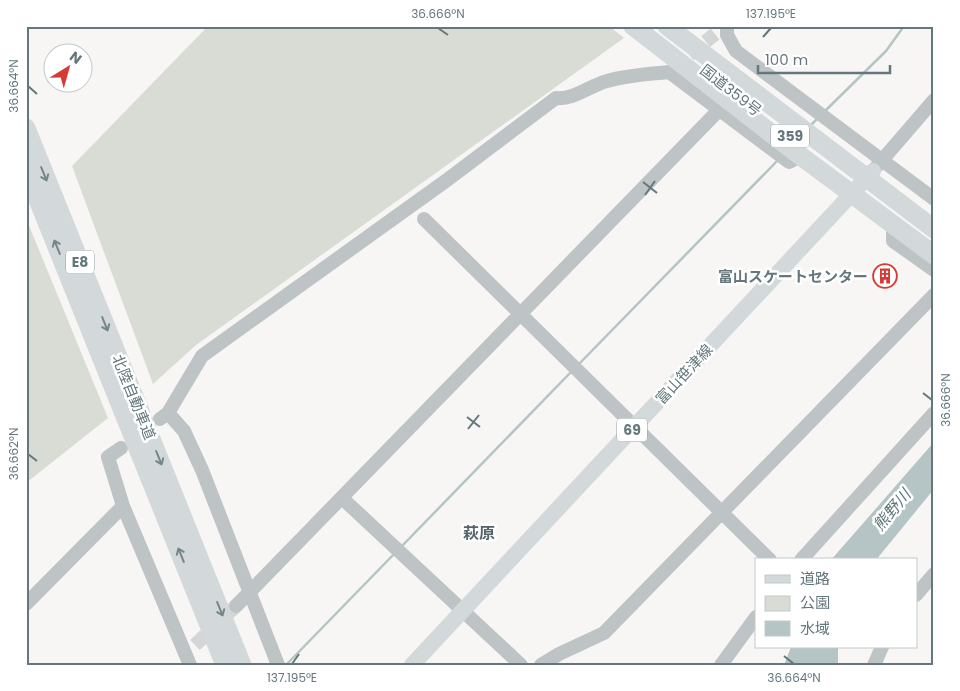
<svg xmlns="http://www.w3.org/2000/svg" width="960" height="691" viewBox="0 0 960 691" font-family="Poppins,'Noto Sans JP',sans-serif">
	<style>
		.green { fill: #d8dcd4 }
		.water { fill: #b5c4c5 }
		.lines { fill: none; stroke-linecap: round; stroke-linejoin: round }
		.stream { stroke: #b5c4c5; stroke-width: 2.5 }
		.minor-tunnel { stroke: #d2d6d6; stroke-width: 14; stroke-dasharray: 14 7; stroke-linecap: butt }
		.minor { stroke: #bec4c6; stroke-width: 14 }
		.major { stroke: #d3d9da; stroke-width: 16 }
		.highway { stroke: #d3d9da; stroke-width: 19 }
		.oneway { stroke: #75868b }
		.ticks { fill: none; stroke: #64777d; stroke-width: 2 }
		.labels { text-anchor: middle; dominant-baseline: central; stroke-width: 5; stroke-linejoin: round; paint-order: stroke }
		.shield { fill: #fff; stroke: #92a0a4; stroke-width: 1 }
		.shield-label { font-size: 14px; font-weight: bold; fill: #64777d }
		.street-label { font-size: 15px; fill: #64777d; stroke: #fff }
		.poi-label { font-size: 15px; font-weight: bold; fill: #64777d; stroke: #fff; text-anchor: end }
		.water-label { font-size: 16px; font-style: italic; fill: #5e7678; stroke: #fff }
		.neighbourhood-label { font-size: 16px; font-weight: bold; fill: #556469; stroke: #fff }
		.neatline { fill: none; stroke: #64777d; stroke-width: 2 }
		.ticks-label { font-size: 12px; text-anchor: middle; fill: #64777d }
	</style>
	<rect width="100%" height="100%" fill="#f7f6f4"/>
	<!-- green -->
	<path class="green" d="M208,26H609L624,38L196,345L153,384L72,166Z
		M28,223L108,418L26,483V224Z"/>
	<!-- water -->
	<path class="water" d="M934,442V489L876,560H831Z
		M791,647H838V665H784Z"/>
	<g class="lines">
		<!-- stream -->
		<path class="stream" d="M824,112L886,51L904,26
			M810,126L819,117
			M579,364L779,159
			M401,547L571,372
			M286,665L395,553"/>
		<!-- minor-tunnel -->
		<path class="minor-tunnel" d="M673,68L715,34
			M195,645L236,606"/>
		<!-- minor -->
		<path class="minor" d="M727,26V35L736,51L934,199
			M877,166L934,100
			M424,219L770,560
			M893,225V241L934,270
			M168,413L184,431L202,470L278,665
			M160,419L168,413L202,356L447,180L556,98C574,100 589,86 607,81C627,75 648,74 669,72L789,162L801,156
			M121,448L108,457L123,506L190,665
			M342,498L521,665
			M801,560L934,413
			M916,595L934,574
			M26,604L123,506
			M236,606L719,110
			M541,665L559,654L604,633L934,295
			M721,665L756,617
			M874,665L882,647"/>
		<!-- major -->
		<path class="major" d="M412,665L873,171"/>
		<!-- highway -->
		<path class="highway" d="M633,26L794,151L934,255
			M667,26L934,229
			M26,128L242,665
			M26,170L225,665"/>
	</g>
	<!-- one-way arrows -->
	<defs><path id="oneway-shaft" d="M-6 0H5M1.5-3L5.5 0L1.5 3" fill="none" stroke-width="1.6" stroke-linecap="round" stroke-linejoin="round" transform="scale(1.25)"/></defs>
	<g class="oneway">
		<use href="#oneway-shaft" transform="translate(44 174) rotate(68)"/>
		<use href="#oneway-shaft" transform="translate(57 247) rotate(-112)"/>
		<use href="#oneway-shaft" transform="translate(105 324) rotate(68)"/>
		<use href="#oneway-shaft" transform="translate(159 458) rotate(68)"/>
		<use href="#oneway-shaft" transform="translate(181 555) rotate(-112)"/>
		<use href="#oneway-shaft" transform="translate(220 609) rotate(68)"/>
	</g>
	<!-- ticks -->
	<path class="ticks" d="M438,28L448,35M763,37L771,28M28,86L37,94M643,182L657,193M645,195L655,181M923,393L932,400M467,417L480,427M468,429L479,415M28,454L37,461M784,656L794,664M292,664L299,654"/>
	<!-- icons -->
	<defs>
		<g id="building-ring" transform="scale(1.25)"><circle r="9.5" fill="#fff" stroke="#d73a34" stroke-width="1.5"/><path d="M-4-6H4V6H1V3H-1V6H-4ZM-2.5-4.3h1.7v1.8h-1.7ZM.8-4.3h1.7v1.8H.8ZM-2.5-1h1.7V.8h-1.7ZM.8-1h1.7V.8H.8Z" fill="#d73a34"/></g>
	</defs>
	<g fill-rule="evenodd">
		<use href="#building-ring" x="885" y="276"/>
	</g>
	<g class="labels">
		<!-- shield labels -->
		<g class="shield">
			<rect x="771" y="124.5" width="38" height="23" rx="4"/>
			<rect x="66" y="250.5" width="28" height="23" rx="4"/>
			<rect x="617" y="418.5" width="30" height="23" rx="4"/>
		</g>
		<g class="shield-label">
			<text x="790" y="136">359</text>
			<text x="80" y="262">E8</text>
			<text x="632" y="430">69</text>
		</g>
		<!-- street labels -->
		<g class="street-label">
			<text transform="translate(731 90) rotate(38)">国道359号</text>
			<text transform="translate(684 374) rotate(-47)">富山笹津線</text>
			<text transform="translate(134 397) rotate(68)">北陸自動車道</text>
		</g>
		<!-- poi labels -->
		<g class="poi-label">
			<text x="868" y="276">富山スケートセンター</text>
		</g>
		<!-- water labels -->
		<g class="water-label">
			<text transform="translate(892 510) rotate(-50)">熊野川</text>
		</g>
		<!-- neighbourhood labels -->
		<g class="neighbourhood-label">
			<text x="479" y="533">萩原</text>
		</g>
	</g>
	<!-- border -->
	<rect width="960" height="691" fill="none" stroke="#ffffff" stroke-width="55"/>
	<!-- legend -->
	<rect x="755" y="558" width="162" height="90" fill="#ffffff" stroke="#c1c9cb"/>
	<rect x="765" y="575" width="25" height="8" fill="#d3d9da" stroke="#c1c9cb"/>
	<text x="800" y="584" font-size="15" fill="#64777d">道路</text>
	<rect x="765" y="596" width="25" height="15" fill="#d8dcd4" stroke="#c1c9cb"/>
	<text x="800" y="608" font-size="15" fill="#64777d">公園</text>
	<rect x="765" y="621" width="25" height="15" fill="#b5c4c5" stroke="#c1c9cb"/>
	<text x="800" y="634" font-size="15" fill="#64777d">水域</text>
	<!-- north arrow -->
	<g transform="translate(68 68) rotate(37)"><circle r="24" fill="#ffffff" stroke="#c1c9cb"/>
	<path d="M0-4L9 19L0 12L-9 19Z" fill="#d73a34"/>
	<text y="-8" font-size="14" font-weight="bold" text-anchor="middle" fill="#64777d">N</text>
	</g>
	<!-- scale -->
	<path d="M758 65v8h132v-8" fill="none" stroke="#64777d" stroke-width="2.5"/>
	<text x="765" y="65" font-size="15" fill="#64777d" stroke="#ffffff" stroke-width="4" paint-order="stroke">100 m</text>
	<rect x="28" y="28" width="904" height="636" class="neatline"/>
	<g class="ticks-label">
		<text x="438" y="18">36.666°N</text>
		<text x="771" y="18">137.195°E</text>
		<text transform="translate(14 86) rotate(-90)" y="4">36.664°N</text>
		<text transform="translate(946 400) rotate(-90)" y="4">36.666°N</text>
		<text transform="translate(14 454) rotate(-90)" y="4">36.662°N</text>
		<text x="292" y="682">137.195°E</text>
		<text x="794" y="682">36.664°N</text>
	</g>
</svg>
